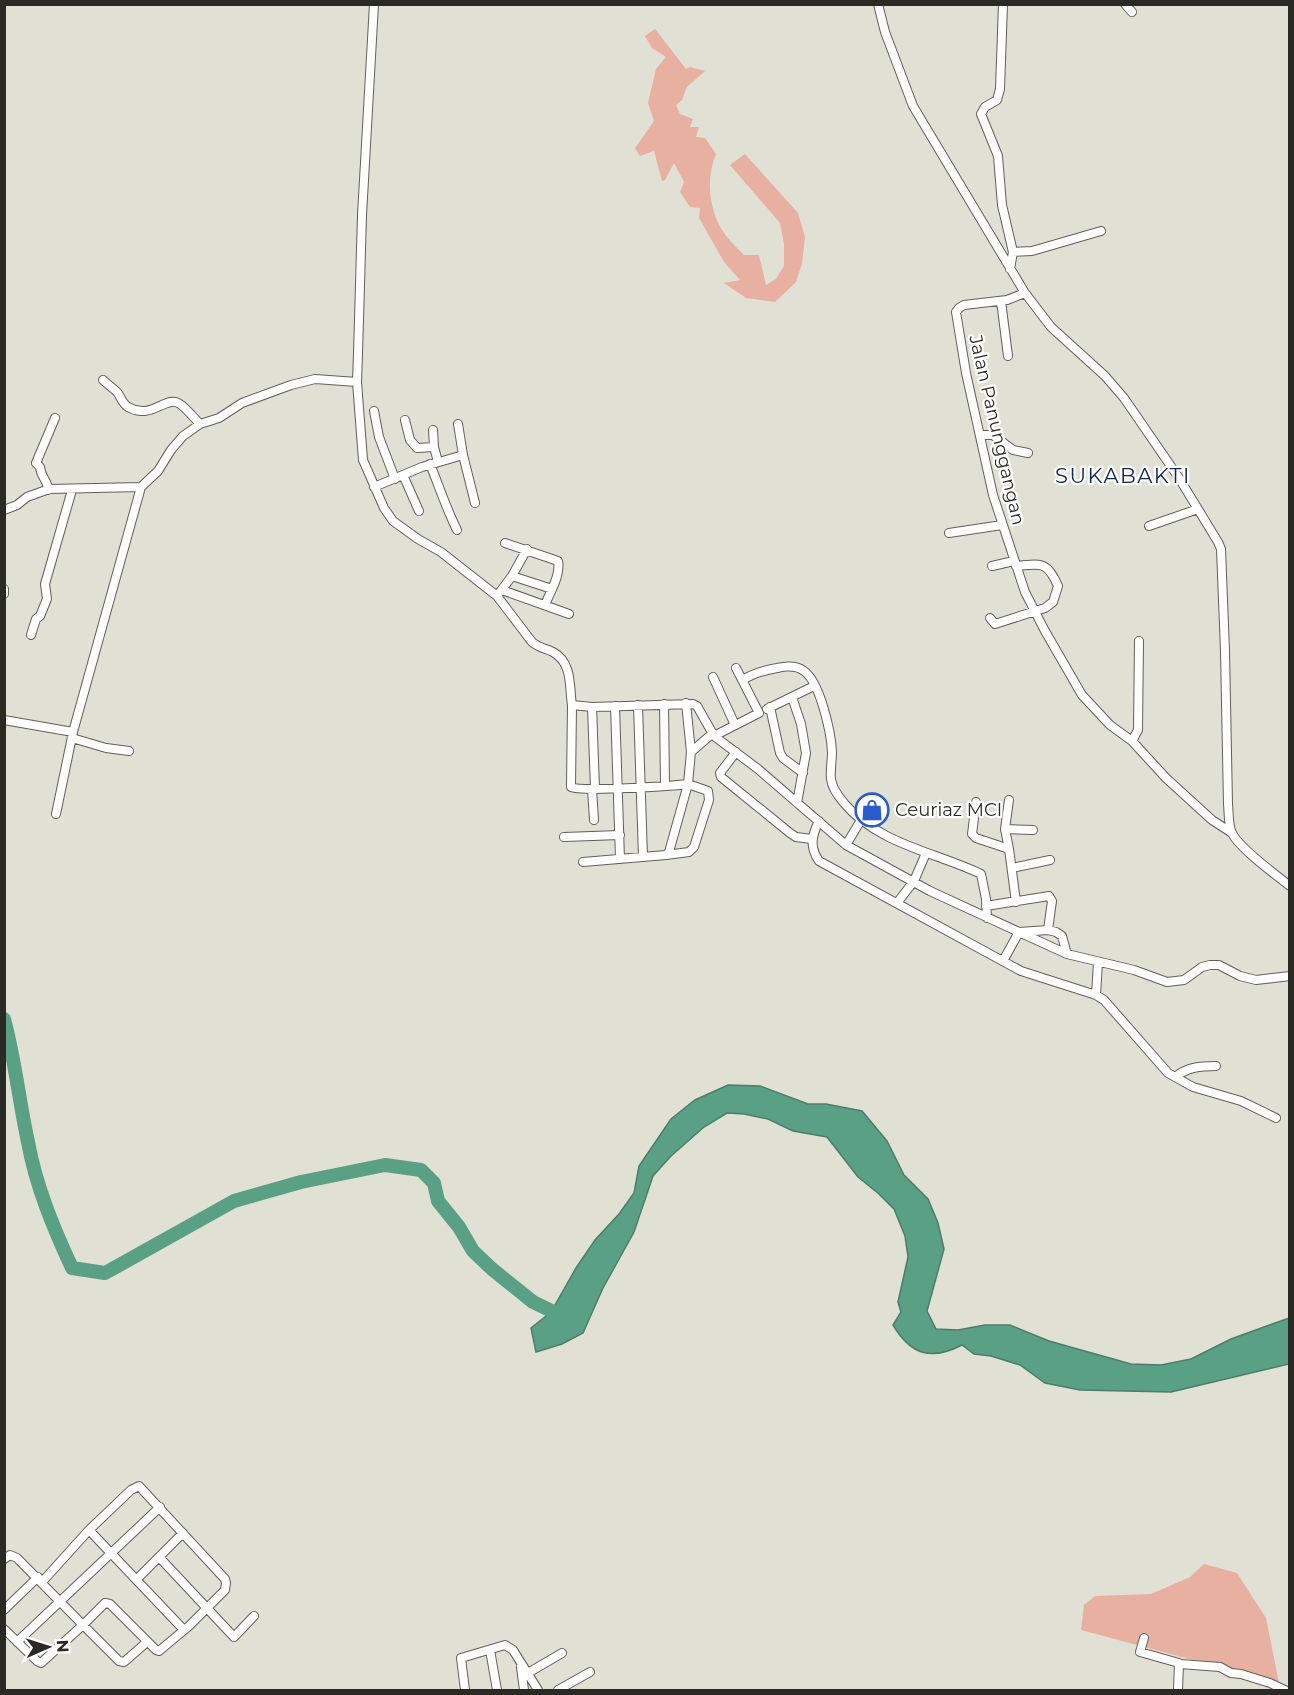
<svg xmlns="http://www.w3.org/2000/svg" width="1294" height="1695" viewBox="0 0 1294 1695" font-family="Montserrat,sans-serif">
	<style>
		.green { fill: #e8b0a0 }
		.water { fill: #5aa084; stroke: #4c7d68; stroke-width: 1.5 }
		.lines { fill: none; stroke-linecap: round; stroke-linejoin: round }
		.river { stroke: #5aa084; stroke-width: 14 }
		.minor-casing { stroke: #626056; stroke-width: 10 }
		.minor { stroke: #fff; stroke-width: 8 }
		.labels { text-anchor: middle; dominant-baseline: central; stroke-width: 4.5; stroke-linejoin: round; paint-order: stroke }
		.street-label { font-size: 18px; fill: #2a2a25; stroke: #fff }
		.poi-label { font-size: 18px; fill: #2a2a25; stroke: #fff; text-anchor: start }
		.quarter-label { font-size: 21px; letter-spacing: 1.5px; fill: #0f265b; stroke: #fff }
	</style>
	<rect width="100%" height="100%" fill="#e1e0d4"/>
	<!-- green -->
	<path class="green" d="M655,29L686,69L690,67L705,71L687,87L682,100L676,105L680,114L693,119L690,127H699L696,137L705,138L716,154C705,180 709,215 727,237C732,243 738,249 744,255H759L766,285L776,279L784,266V244L780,223L730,165L745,154L798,213L805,237L802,264L796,282L775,302L746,298L724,283L740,280L724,262L699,218L700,208L690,207L680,192L684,182L674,163L665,180L662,181L654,151L640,156L635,148L654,121L648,103L656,69L666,57L652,48L645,36Z
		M1204,1564L1237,1573L1266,1618L1279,1683L1081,1630L1084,1605L1095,1596L1151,1594L1190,1577Z"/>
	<!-- water -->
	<path class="water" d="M728,1085L760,1086L808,1104H826L862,1111L887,1141L904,1175L928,1199L938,1223L944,1249L927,1311L936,1329L958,1330L985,1325H1010L1049,1341L1131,1364L1161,1365L1191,1359L1231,1339L1289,1318V1364L1171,1392L1080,1390L1045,1383L1020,1365L991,1356L974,1354L962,1345C931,1361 911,1355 893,1325L901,1312L898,1302L908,1257L905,1236L894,1209L879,1194L858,1177L827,1137L793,1131L768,1119L744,1114L727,1113L704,1127L671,1156L653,1176L634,1232L603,1288L583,1333L562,1344L536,1352L531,1328L551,1312L576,1268L595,1240L619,1214L634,1193L639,1166L671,1119L695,1100Z"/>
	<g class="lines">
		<!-- river -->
		<path class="river" d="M4,1019C15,1059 19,1101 28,1142C36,1186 53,1227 72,1268L105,1273L234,1201L301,1182L385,1165L421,1170L434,1183L438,1201L459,1227L473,1251L492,1269L533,1302L562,1316L567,1313"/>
		<!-- minor casing -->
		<g class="minor-casing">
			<path id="minor" d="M374,4L362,215L358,354L357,382L363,460L384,508L393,521L418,539L441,552L497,596L532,642C539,648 545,648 553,652C573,663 569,687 572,705L592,707L693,704L697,706L714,736L758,769L846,845L930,891L1019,932L1067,954L1134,970L1167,982L1184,980L1202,967L1210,965H1219L1240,976L1256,980L1290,976
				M878,4L885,32L913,106L1025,293L1051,327L1105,376L1124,398L1179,478L1218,542L1221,549L1225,651L1228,804C1229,813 1228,825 1232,833C1239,848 1276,875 1290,886
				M1003,4L1000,89L997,100L985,107L981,114L998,156L1002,205L1013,252L1010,269
				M1125,4L1132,12
				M1013,252L1032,251L1101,231
				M1025,293L1007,300L964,305L959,308L956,312L966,373L993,495L1025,592L1045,631L1082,695L1110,725L1132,741L1166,778L1212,820L1232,833
				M1001,301L1008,356
				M103,380C107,384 112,387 117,392C121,397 122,403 128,407C152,421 166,394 180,404C187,409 194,418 200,424
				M374,411L379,437L395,479
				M405,420L410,440L417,448L434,447L438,462
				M458,424L463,455L475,503
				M433,430L434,447
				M981,435H993L1013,450L1028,453
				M430,464C439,486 446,508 457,530
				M403,475L419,511
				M374,487L422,467L463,455
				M48,490C48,480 41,478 40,467L36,463L55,418
				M4,510L17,505L27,497L49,489L141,487L158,471L171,450L183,436L200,424L219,418L242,403L291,385L315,379L357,382
				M1149,526L1198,509
				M949,533L1002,525
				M505,543L558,561C561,575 550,592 545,605
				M992,566L1014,561
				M512,576L552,589
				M4,589V594
				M502,590L569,614
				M500,592L512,576L527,549
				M990,618L995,624L1045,608L1053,602L1058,586C1047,560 1040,564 1016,566
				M31,635L36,619L40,616L47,599L45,584L72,490
				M713,677L735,725
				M743,680C753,673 766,670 777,668C786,666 796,665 804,671C820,682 831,732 832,752C832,761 830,770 831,779C832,788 838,796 844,803C878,844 935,852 981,874L986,899L987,918
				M792,697L801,724L806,753L797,803
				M664,704L665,786
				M572,705L571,787C581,792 671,786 688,784L691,752L686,703
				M638,705L643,857
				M615,706L620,859
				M592,707L595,788
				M770,707L780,753L783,758L803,773
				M767,709L814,686
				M4,720L73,732
				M714,736L759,713L736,668
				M72,738L106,748L129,751
				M1132,741L1138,730L1139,641
				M691,752L713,733
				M736,752L720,773L721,777L790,833L796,837L812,839
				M592,789L594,820
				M1009,800L1005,829L1009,849
				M976,802L972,834L976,838L1009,849L1016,902
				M56,814L73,732L141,487
				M819,821C812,835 809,847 819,861L1021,971L1096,995L1104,1000L1168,1073L1193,1087L1241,1101L1276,1118
				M1005,829L1033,830
				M564,837L620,835
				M846,845L861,820
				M583,862L666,855L669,852L688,784L708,791L709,800L694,847L689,852L666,855
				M1012,868L1050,860
				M897,903L914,881L926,853
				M986,906L1049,896L1052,901L1048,930
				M1003,961L1019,932L1048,930L1056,932L1062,936L1067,954
				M1096,995L1098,962
				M1175,1077C1188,1067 1200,1066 1216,1066
				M89,1530L184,1630
				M159,1557L234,1637L254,1616
				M4,1559L10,1555L17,1558L83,1625L105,1603L110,1604L156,1650L159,1651L189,1626L225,1590L226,1583L225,1579L139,1486L131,1490L89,1530L42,1582
				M137,1579L183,1533
				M4,1610L38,1577
				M4,1629L37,1661L41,1663L83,1625L119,1661L124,1662L147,1642
				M1144,1638L1140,1652L1179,1663L1178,1690
				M17,1642L160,1507
				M490,1650L497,1690
				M1180,1664L1220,1667L1231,1673L1241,1674L1270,1683L1285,1690
				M521,1667L524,1690
				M528,1673L562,1653
				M465,1690L461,1658L505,1645L513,1650L538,1690
				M558,1690L590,1672"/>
		</g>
		<!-- minor -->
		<use href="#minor" class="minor"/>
	</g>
	<!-- icons -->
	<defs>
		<g id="shop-ring" transform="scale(1.725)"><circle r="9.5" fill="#fff" stroke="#2b5bca" stroke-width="1.5"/><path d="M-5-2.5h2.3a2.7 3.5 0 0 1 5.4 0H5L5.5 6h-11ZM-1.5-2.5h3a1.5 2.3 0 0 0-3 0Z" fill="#2b5bca"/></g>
	</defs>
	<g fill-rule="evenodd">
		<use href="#shop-ring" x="872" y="810"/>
	</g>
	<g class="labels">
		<!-- street labels -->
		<g class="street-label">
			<text transform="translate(997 430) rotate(77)">Jalan Panunggangan</text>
		</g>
		<!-- poi labels -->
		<g class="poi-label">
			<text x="895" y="810">Ceuriaz MCI</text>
		</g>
		<!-- quarter labels -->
		<g class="quarter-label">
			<text x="1123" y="475">SUKABAKTI</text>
		</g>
	</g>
	<!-- border -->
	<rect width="1294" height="1695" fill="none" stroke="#2a2a25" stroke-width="12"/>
	<!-- north arrow -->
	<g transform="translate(48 1647) rotate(87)" stroke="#ffffff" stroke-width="4.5" paint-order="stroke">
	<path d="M0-4.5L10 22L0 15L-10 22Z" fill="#2a2a25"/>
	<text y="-9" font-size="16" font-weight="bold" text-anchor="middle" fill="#2a2a25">N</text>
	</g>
</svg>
